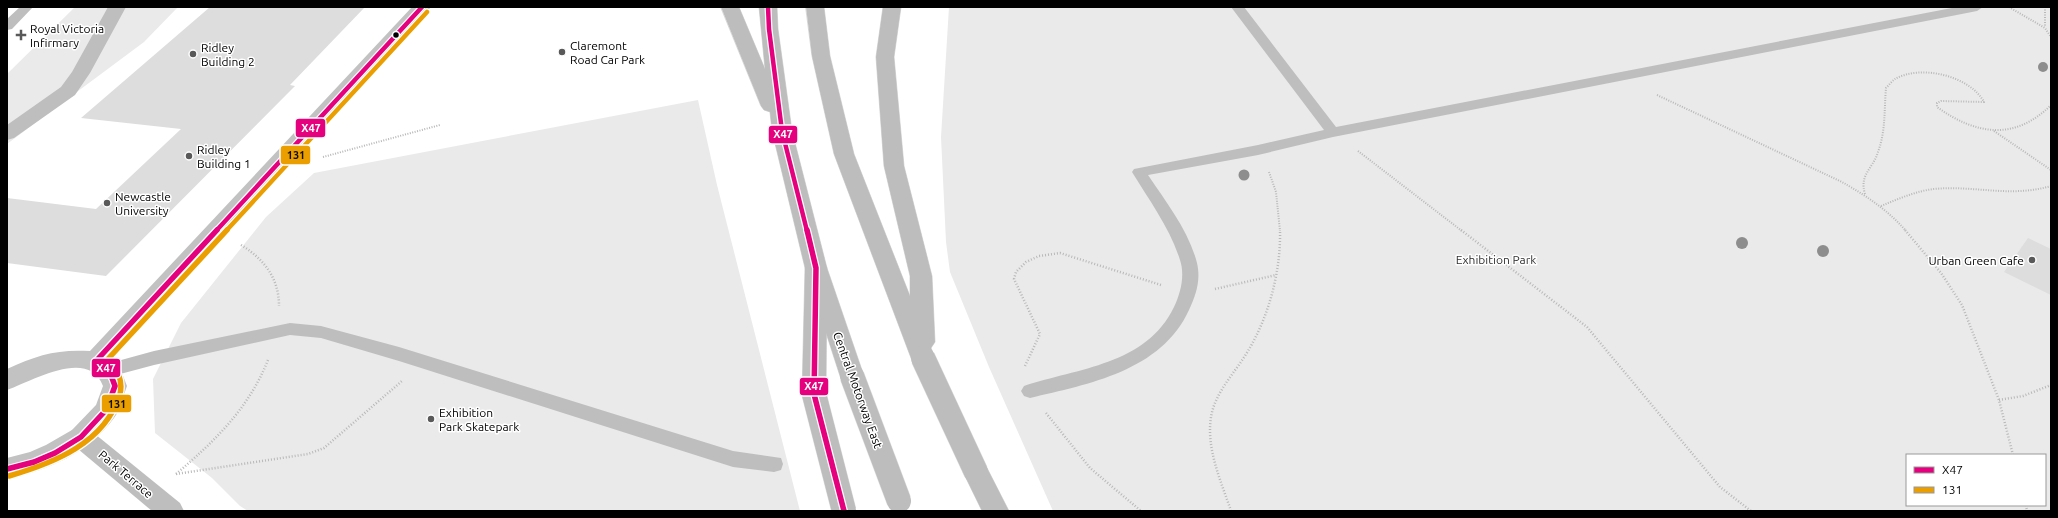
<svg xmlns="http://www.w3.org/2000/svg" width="2058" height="518" viewBox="0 0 2058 518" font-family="Ubuntu,sans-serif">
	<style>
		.green { fill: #eaeaea; fill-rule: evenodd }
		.building { fill: #ddd }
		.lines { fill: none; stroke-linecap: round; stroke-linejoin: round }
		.trunk-casing { stroke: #dbdbdb; stroke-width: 1 }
		.motorway-casing { stroke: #dbdbdb; stroke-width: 1 }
		.path-far1 { stroke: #b8b8b8; stroke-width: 2; stroke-dasharray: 1 1.5; stroke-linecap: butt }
		.path { stroke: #b8b8b8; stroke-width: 2.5; stroke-dasharray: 1 2; stroke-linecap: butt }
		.service { fill: #bebebe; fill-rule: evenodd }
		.pedestrian { fill: #bebebe; fill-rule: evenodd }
		.minor { fill: #bebebe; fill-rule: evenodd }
		.secondary { fill: #c2c2c2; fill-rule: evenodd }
		.trunk { fill: #bdbdbd; fill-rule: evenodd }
		.motorway { fill: #bdbdbd; fill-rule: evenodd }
		.trunk-bridge-casing { stroke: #dbdbdb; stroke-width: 25; stroke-linecap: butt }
		.motorway-bridge-casing { stroke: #dbdbdb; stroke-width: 25; stroke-linecap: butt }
		.trunk-bridge { stroke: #bdbdbd; stroke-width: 24 }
		.motorway-bridge { stroke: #bdbdbd; stroke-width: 24 }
		.bus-1-far1-casing { stroke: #fff; stroke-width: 7 }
		.bus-1-casing { stroke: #fff; stroke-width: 8 }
		.bus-2-far1-casing { stroke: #fff; stroke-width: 7 }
		.bus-2-casing { stroke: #fff; stroke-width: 8 }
		.bus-1-far1 { stroke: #e5007d; stroke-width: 4.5 }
		.bus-1 { stroke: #e5007d; stroke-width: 5.5 }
		.bus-2-far1 { stroke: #eb9e00; stroke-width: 4.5 }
		.bus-2 { stroke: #eb9e00; stroke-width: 5.5 }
		.tree { fill: #8d8d8d }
		.poi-dot { fill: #595959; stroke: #fff; stroke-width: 1.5 }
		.bus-dot { fill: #000; stroke: #fff; stroke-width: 1.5 }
		.labels { text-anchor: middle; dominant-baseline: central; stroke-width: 3; stroke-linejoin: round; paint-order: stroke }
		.poi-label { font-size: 12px; fill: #000; stroke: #fff; text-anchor: start }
		.park-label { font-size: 12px; fill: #303030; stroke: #fff }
		.street-label { font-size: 12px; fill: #000; stroke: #fff }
		.line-badge { stroke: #fff; stroke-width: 1.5 }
		.badge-label { font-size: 11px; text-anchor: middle; font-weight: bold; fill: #fff }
		.pale-badge-label { font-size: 11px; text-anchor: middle; font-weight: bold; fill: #111 }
	</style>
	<rect width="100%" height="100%" fill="#fff"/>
	<!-- green -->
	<path class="green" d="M75,7H178L144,42L7,144V74Z
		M949,7H2051V511H1053L989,367L950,272L946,242L941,137ZM1907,455H2045V505H1907Z
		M698,100L717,185L800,511H248L240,506L212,478L155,433L153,379L181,323L266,217L314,173Z"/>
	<!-- building -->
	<path class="building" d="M210,7H365L290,85L295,86L106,276L7,263V198L96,209L181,129L81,118Z
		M2028,238L2051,249V295L2004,272Z"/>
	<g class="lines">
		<!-- trunk casing -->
		<g class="trunk-casing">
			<path id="trunk" d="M721,7H739L765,69L759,7H777L778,29L792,131L827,268L826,394L823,401L814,404L805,401L802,394L805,268L772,131L770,112L764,110L761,106Z
				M806,7H824L830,56L854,154L910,296V276L884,166L876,57L883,7H901L894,57L904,166L932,276L935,342L931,348L935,358L931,365L923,367L915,365L911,358L834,154L812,56Z
				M976,461L985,464L1009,511H982L963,472L967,464Z"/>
		</g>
		<!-- motorway casing -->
		<g class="motorway-casing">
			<path id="motorway" d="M816,260L824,262L827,268L864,376L861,383L852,386L843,383L840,376L805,268L808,262Z"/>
		</g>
		<!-- path-far1 -->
		<path class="path-far1" d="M2009,7L2045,28L2051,37
			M2045,7V27
			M1657,95L1842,182C1865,195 1888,210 1906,231
			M1994,131L2051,170
			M1358,151L1462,231
			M323,157L440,125
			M1269,172L1276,192L1280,231
			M1865,194C1859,174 1873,169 1878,152C1886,130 1884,110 1886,88C1889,85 1892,81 1895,79C1921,64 1970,76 1984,102L1941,101L1937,103V107C1976,135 2015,141 2051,105
			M1881,206C1898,199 1916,191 1934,189C1974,185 2010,198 2051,186"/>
		<!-- path -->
		<path class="path" d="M1461,230L1587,327L1720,487L1751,511
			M1905,230L1941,273L1962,305L1999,400L2013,455
			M241,245C264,259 279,278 279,306
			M1215,289L1276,275
			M1025,366L1040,334L1014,279L1016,272L1026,262L1039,256L1060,253L1161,285
			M1999,400L2023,396L2051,385
			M1046,413L1090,468L1141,511
			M176,474C215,441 249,408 268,360
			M176,474L308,454L324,448L402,381
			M2026,505L2027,511
			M1231,511C1221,481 1206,449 1211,417C1215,392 1235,373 1248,351C1269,316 1281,271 1280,230"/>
		<!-- service -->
		<path class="service" d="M20,7H33L12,29L7,30V19Z
			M1231,7H1244L1336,127L1957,7H1983L1977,11L1333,137L1258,155L1148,175C1166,202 1189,231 1197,263C1201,280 1196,295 1189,310C1161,371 1089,384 1030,398L1024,396L1021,391L1024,386C1078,368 1146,365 1174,307C1181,292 1185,275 1180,260C1170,228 1149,200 1132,172L1134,169L1258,145L1324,130Z
			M290,323L321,326L399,347L733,451L781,458L783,464L781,470L774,472L733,467L399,361L321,338L290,335L154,365L109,377L103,375L100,370L103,365L154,351Z"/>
		<!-- pedestrian -->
		<path class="pedestrian" d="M108,7H126L90,73L75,95L14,138L7,140V125L61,87L72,72Z"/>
		<!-- minor -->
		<path class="minor" d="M81,427L90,430L180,503L184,511H152L72,444L68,437L72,430Z"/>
		<!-- secondary -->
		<path class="secondary" d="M412,7H431L112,359L118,363L127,386C123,396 121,409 114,418C88,454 49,469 7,480V458L30,452L46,445L72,430L96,405L103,386C89,347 32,381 7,390V369C37,355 57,349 90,351Z"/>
		<!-- trunk -->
		<use href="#trunk" class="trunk"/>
		<!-- motorway -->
		<use href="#motorway" class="motorway"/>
		<!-- trunk-bridge casing -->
		<g class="trunk-bridge-casing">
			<path id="trunk-bridge" d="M923,358L976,472
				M814,394L844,511"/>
		</g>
		<!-- motorway-bridge casing -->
		<g class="motorway-bridge-casing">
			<path id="motorway-bridge" d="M852,376L899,501"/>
		</g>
		<!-- trunk-bridge -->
		<use href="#trunk-bridge" class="trunk-bridge"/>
		<!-- motorway-bridge -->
		<use href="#motorway-bridge" class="motorway-bridge"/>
		<!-- bus-1-far1 casing -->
		<g class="bus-1-far1-casing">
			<path id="bus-1-far1" d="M768,7L769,29L782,131L807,231
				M216,231L422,7"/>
		</g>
		<!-- bus-1 casing -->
		<g class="bus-1-casing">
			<path id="bus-1" d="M807,230L816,268L814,394L844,511
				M7,469L34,462L55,453L81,437L106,410L115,386L109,370L96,361L217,230"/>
		</g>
		<!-- bus-2-far1 casing -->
		<g class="bus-2-far1-casing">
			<path id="bus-2-far1" d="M226,231L427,12"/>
		</g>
		<!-- bus-2 casing -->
		<g class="bus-2-casing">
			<path id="bus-2" d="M9,476C54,463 105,443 120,394C123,381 118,368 107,360L227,230"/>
		</g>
		<!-- bus-1-far1 -->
		<use href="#bus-1-far1" class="bus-1-far1"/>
		<!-- bus-1 -->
		<use href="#bus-1" class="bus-1"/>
		<!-- bus-2-far1 -->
		<use href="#bus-2-far1" class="bus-2-far1"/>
		<!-- bus-2 -->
		<use href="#bus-2" class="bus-2"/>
	</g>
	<!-- trees -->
	<g class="tree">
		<circle cx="2043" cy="67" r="5"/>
		<circle cx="1244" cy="175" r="5.5"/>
		<circle cx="1742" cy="243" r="6"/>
		<circle cx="1823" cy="251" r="6"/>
	</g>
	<!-- markers -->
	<g class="poi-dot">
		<path d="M19 29h4v4h4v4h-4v4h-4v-4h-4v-4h4z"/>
		<circle cx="562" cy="52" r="4"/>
		<circle cx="193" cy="54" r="4"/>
		<circle cx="189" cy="156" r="4"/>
		<circle cx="107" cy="203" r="4"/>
		<circle cx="2032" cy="260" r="4"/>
		<circle cx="431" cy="419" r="4"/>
	</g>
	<circle class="bus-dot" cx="396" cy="35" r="3.5"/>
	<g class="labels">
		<!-- poi labels -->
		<g class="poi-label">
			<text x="30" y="28">Royal Victoria<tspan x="30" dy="14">Infirmary</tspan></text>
			<text x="570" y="45">Claremont<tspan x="570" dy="14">Road Car Park</tspan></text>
			<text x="201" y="47">Ridley<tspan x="201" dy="14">Building 2</tspan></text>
			<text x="197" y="149">Ridley<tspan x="197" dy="14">Building 1</tspan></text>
			<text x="115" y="196">Newcastle<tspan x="115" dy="14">University</tspan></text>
			<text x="2024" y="260" text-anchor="end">Urban Green Cafe</text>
			<text x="439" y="412">Exhibition<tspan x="439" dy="14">Park Skatepark</tspan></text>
		</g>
		<!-- park labels -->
		<g class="park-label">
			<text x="1496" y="259">Exhibition Park</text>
		</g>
		<!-- street labels -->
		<g class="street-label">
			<text transform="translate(858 390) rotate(70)">Central Motorway East</text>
			<text transform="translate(126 474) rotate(40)">Park Terrace</text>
		</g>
	</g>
	<g class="line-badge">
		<rect x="295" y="118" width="31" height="20" rx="4" fill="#e5007d"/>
		<rect x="768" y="125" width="30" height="19" rx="4" fill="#e5007d"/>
		<rect x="280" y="145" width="31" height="20" rx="4" fill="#eb9e00"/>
		<rect x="91" y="358" width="30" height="20" rx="4" fill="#e5007d"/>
		<rect x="799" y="377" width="30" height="19" rx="4" fill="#e5007d"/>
		<rect x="101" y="394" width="31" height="19" rx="4" fill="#eb9e00"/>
	</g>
	<g class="badge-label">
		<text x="311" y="132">X47</text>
		<text x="783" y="138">X47</text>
		<text x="106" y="372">X47</text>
		<text x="814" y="390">X47</text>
	</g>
	<g class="pale-badge-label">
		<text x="296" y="159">131</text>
		<text x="117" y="408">131</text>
	</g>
	<!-- border -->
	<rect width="2058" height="518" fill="none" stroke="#000000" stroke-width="16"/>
	<!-- legend -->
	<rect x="1906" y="454" width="140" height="52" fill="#ffffff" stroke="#999999"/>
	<rect x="1914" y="467" width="20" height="6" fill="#e5007d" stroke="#999999"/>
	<text x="1942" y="474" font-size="12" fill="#000000">X47</text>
	<rect x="1914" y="487" width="20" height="6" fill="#eb9e00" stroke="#999999"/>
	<text x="1942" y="494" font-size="12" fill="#000000">131</text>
</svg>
